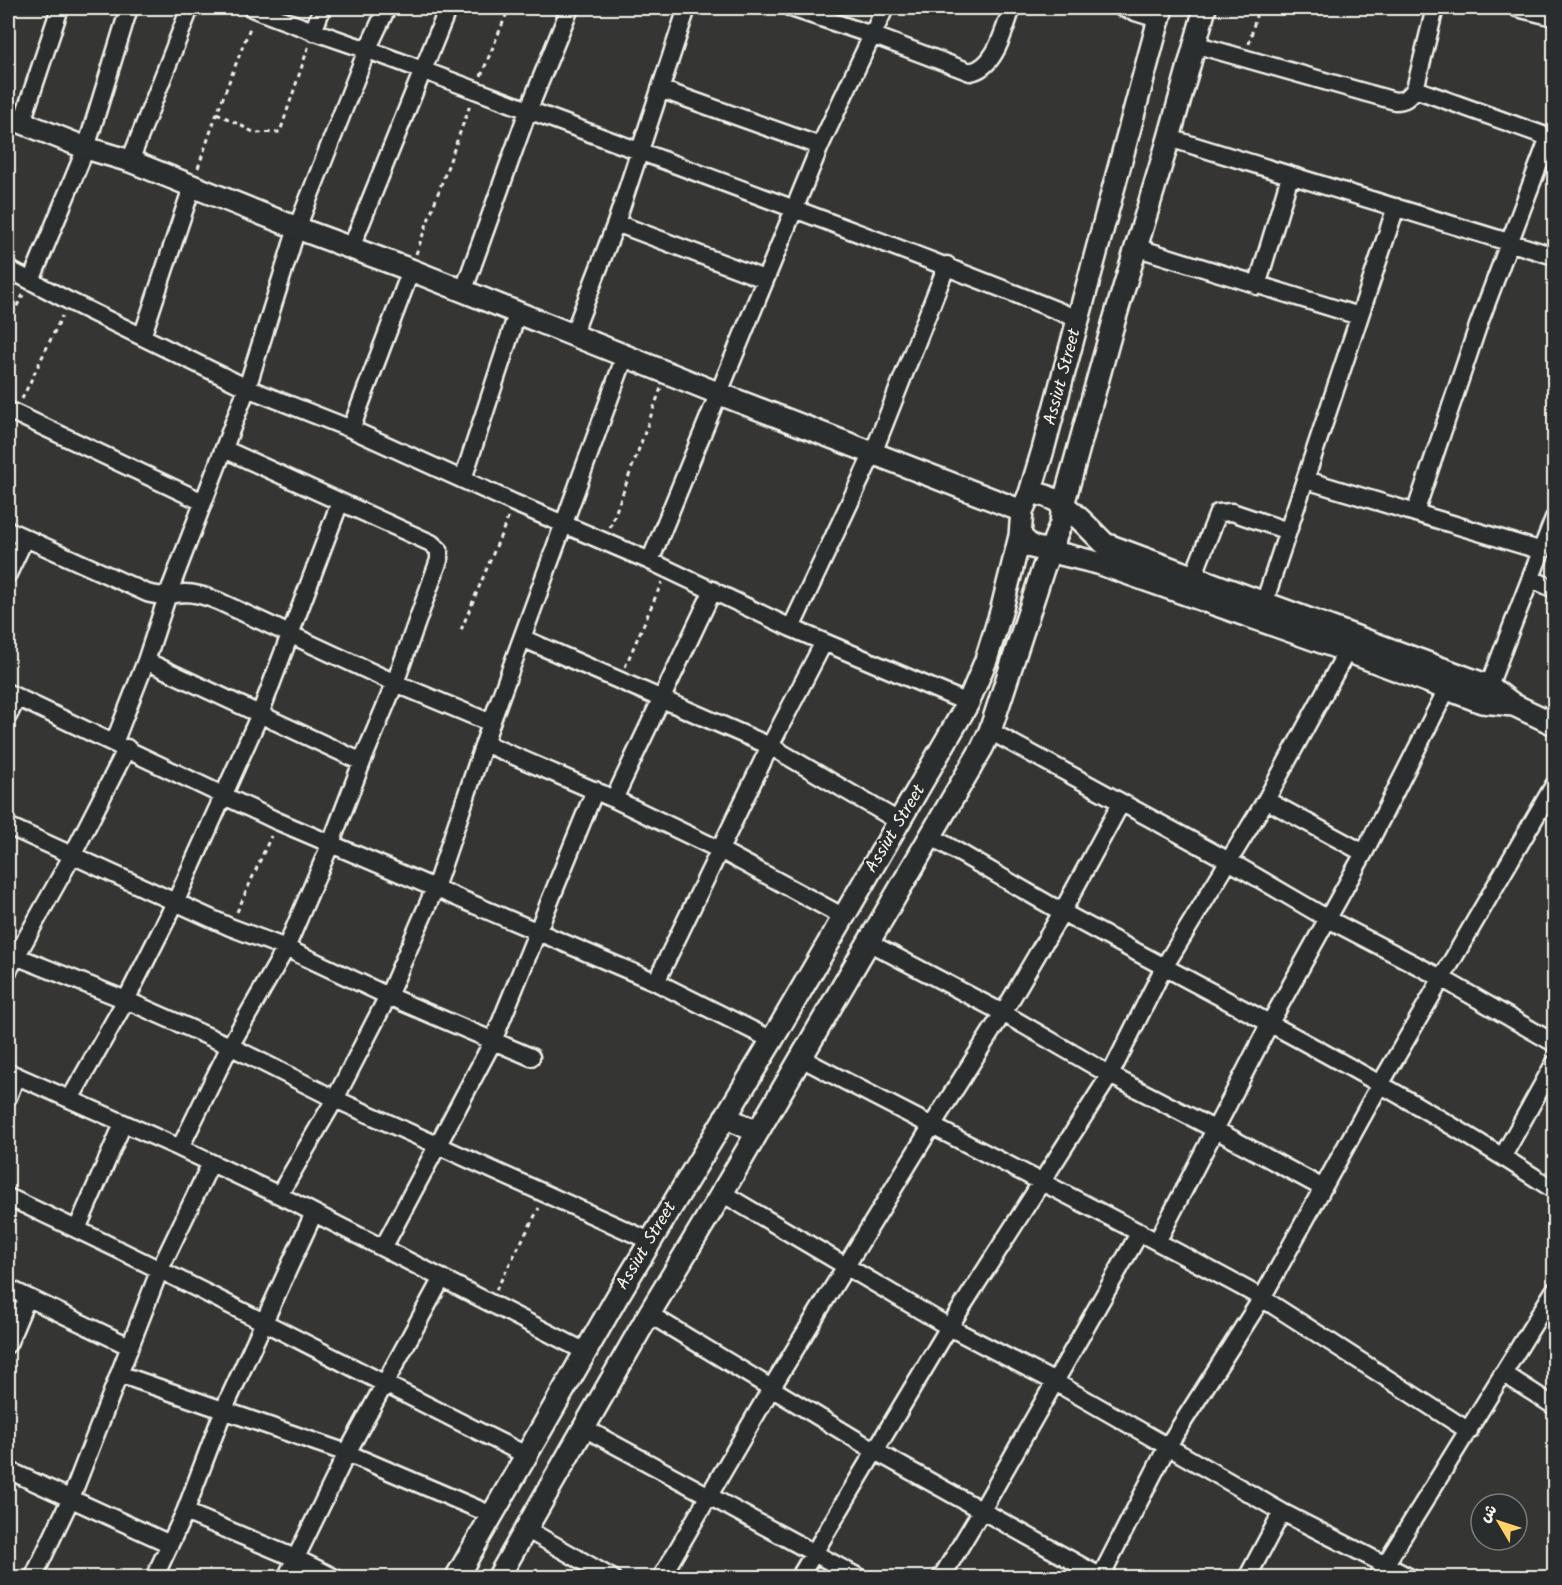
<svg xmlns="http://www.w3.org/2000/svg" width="1562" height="1585" viewBox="0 0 1562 1585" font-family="Kalam,'Playpen Sans Arabic',sans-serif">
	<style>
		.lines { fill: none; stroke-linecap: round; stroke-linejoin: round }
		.minor-casing { stroke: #f4f1e8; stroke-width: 21 }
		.tertiary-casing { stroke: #f4f1e8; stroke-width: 26 }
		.path { stroke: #f4f1e8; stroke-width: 3; stroke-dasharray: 4.5 4.5; stroke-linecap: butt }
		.minor { stroke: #2a2d2e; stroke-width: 16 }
		.tertiary { stroke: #2a2d2e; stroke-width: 21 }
		.labels { text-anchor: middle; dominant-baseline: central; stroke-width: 4.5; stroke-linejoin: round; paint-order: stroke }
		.street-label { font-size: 18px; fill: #f4f1e8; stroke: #2a2d2e }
	</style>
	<rect width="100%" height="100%" fill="#353634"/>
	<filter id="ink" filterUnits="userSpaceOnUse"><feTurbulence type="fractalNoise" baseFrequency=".0167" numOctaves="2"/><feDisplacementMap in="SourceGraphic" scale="12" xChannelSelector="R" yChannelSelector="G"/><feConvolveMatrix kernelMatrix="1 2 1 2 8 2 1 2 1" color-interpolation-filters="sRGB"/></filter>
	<g filter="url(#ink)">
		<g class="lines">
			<!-- minor casing -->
			<g class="minor-casing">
				<path id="minor" d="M252,8C308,31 366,48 422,70C641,153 861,231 1078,319
					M791,8L872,35L970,72C996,68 1004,29 1012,8
					M1122,8L1158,19
					M1517,8L1554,17
					M313,32L322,8
					M1194,44L1395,101C1405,101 1409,97 1415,89L1435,8
					M660,89L820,146
					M1415,89L1554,139
					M22,122L60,8
					M1169,138L1554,256
					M130,161L190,8
					M616,223L764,279
					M1135,247L1359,316
					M351,248L448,8
					M8,269L69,301L247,388L351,429L514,503L650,561L791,628L968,703
					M31,281L86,148L129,8
					M1257,286L1290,176
					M463,292L528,111L570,8
					M573,335L616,223L687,8
					M142,337L192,187
					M8,410L203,502
					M351,429L411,270
					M463,479L517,314
					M1306,480L1542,551
					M1415,513L1478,326L1549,137
					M8,530L147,593C166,598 168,594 185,593C197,593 208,597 218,601L395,683L491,723
					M650,561L820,146L885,8
					M8,574L25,538
					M1193,577L1218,513L1232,512L1288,531
					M1532,579L1554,589
					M1264,603L1396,207
					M791,628L873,453L947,265
					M522,638L770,746L900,822
					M146,661L362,762
					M8,693L277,821L656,982L772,1040
					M1485,696L1554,518
					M8,716L17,698
					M990,731L1229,861L1328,919L1443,979L1554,1043
					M114,743L146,661L167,597L247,388L297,228L367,50L387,8
					M484,743L614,799L720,850L844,917
					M614,799L713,590
					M1266,800L1347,651
					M8,826L230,927L286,948L388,996L531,1057
					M930,836C975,861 1019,888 1064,913C1229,1003 1397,1086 1554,1190
					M868,942L1003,1013L1110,1075L1216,1130L1323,1188
					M8,953L126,1000L230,1046L335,1099L650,1241
					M8,971L72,856L127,748
					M656,982L770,746L824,642
					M801,1058C954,1139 1110,1214 1262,1298L1381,1083L1554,785
					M8,1072L180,1148L279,1195L586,1352
					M8,1097L16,1076
					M70,1099L126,1000L175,903L260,714L340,502
					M180,1148L230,1046L286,948L331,843L362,762L395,683L439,560V550L431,543L224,449
					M1503,1156L1554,1064
					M722,1193L949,1327L1055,1382L1282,1512
					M279,1195L335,1099L388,996L435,888L491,723L625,356
					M8,1197C183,1278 353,1369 526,1455
					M77,1229L123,1124
					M1158,1240L1270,1023L1364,853L1447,689
					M383,1248L493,1041L595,790
					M8,1288L129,1346
					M649,1314L875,1451L1103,1578
					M8,1344L27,1298
					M1503,1373L1554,1406
					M119,1374L347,1453L492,1515
					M584,1428L860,1578
					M8,1470L170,1544
					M185,1512L295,1558L335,1578
					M526,1529L612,1578
					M33,1578L71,1498L160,1269L211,1163
					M154,1578L185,1512L224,1409L314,1213
					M286,1578L347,1453L442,1278
					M661,1578L772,1387L931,1127L1003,1013L1062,912L1121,803
					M799,1578L949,1327L1110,1075L1164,967L1266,800L1364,853
					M941,1578L982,1510L1140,1232
					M1100,1578L1167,1447L1262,1298L1469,1431
					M1247,1578L1282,1512L1411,1578
					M1377,1578L1554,1291"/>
			</g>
			<!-- tertiary casing -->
			<g class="tertiary-casing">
				<path id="tertiary" d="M8,117L86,148L130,161L297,228L411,270L720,394L1022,511
					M1030,493C1060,493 1084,524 1105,544L1489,686L1514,705L1554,724
					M1020,536L1032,547L1098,563L1347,651L1482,702L1513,705
					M725,1117L757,1132
					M456,1578L617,1297L772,1040L968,703L986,660L1001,612L1020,536L1022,511L1030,493L1043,450L1162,8
					M498,1578L649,1314L722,1193L982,748L990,731L1043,569L1061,523L1063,505L1114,321L1169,138L1205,8"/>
			</g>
			<!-- path -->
			<path class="path" d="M1249,44L1258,8
				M481,76L509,8
				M217,113L255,133L280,132L309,45
				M198,168L217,113L251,25
				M416,254L470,105
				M8,322L23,295
				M22,399L62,316
				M610,528L661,388
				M461,630L508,518
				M625,667L662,582
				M237,912L271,836
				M496,1290L539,1208"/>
			<!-- minor -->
			<use href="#minor" class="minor"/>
			<!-- tertiary -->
			<use href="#tertiary" class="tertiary"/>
		</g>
	</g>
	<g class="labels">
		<!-- street labels -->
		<g class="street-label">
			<text transform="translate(1063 377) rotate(-75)">Assiut Street</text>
			<text transform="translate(896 829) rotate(-59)">Assiut Street</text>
			<text transform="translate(647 1246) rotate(-59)">Assiut Street</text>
		</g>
	</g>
	<!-- margin -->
	<rect width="1562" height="1585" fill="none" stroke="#2a2d2e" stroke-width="30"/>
	<rect x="15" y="15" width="1532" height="1555" fill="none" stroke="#f4f1e8" stroke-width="2" filter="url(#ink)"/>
	<!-- north arrow -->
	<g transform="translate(1499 1522) rotate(309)"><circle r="28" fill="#2a2d2e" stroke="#7b7b78" stroke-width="1.5"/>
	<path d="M0-4.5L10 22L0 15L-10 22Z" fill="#ffd166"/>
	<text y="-9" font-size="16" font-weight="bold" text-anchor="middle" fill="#f4f1e8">ش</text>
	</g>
</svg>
